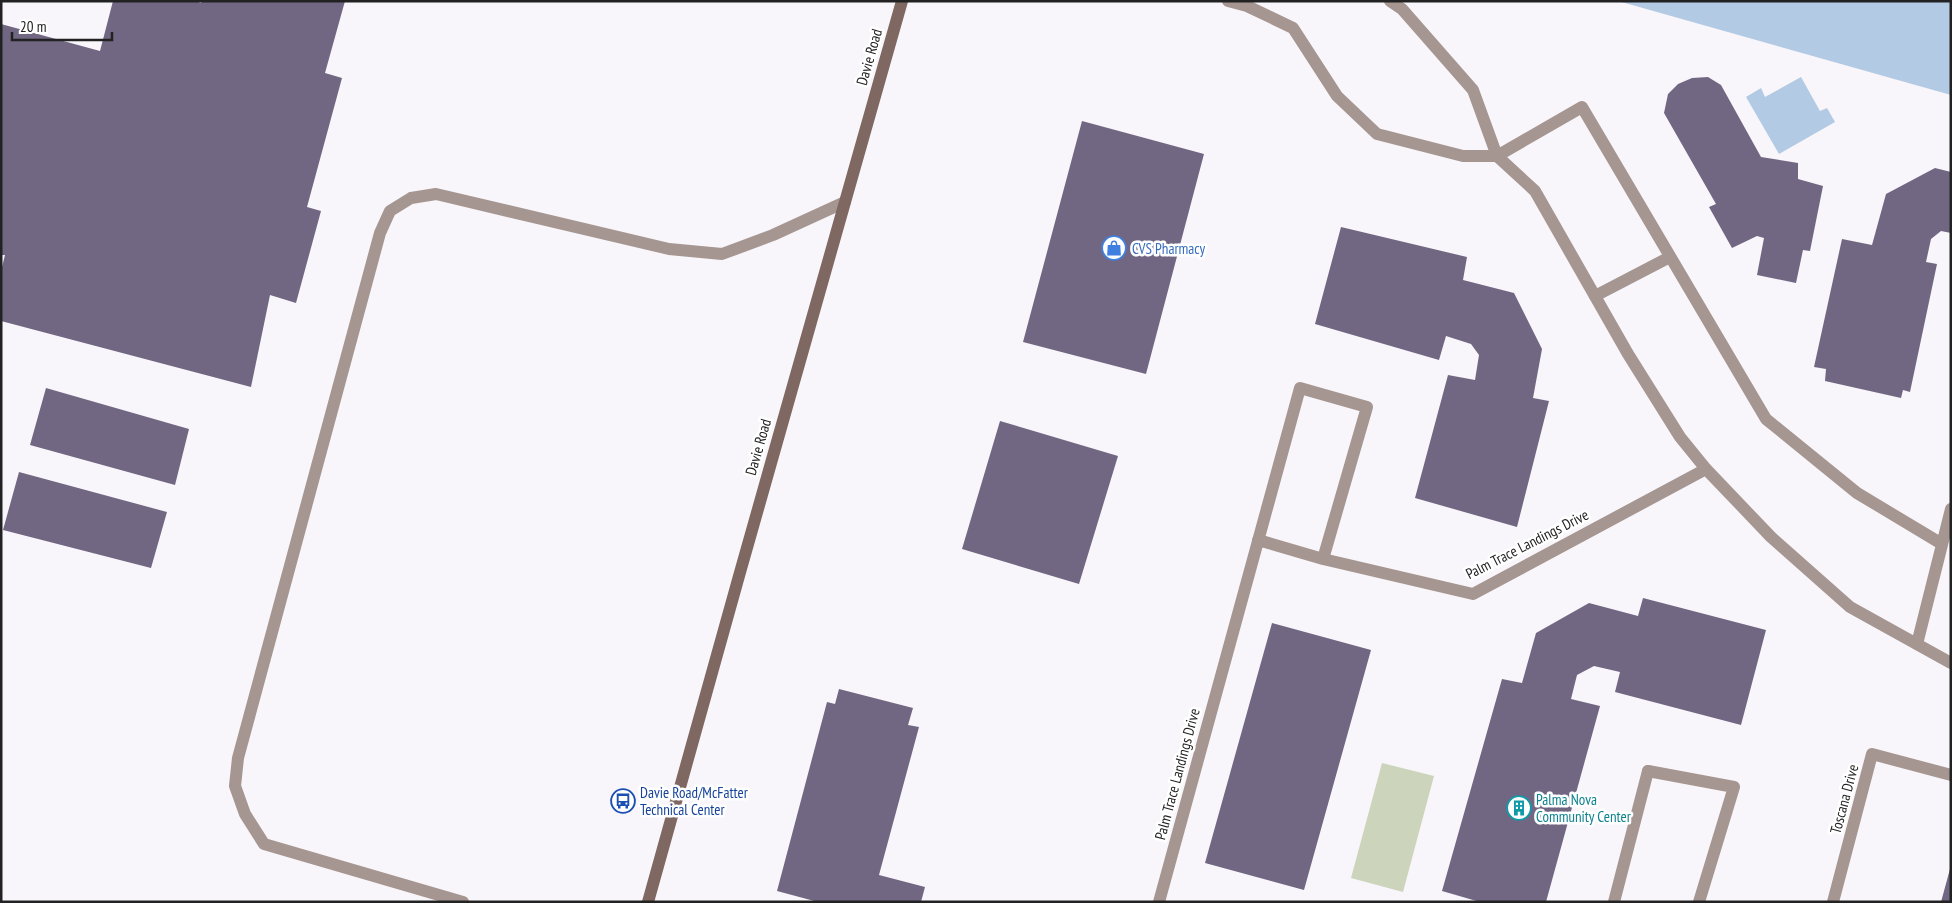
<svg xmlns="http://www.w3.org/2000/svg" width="1952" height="903" viewBox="0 0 1952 903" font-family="'PT Sans Narrow',sans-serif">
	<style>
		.green { fill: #cdd4bc }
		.water { fill: #b3cae4 }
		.building { fill: #716783 }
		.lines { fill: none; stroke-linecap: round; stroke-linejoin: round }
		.service { stroke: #a69691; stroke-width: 12 }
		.minor { stroke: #a69691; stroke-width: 12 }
		.secondary { stroke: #7e6861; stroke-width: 12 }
		.labels { text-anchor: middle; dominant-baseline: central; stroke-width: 5; stroke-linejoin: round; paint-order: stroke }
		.street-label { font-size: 15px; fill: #222223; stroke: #fff }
		.shop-label { font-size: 15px; fill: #366cbe; stroke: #fff; text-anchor: start }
		.transit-label { font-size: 15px; fill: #164399; stroke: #fff; text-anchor: start }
		.culture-label { font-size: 15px; fill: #0d838f; stroke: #fff; text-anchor: start }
	</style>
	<rect width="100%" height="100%" fill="#f8f6fa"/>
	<!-- green -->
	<path class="green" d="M1382,763L1434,776L1403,892L1351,878Z"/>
	<!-- water -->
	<path class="water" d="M1618,1H1951V95Z
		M1801,77L1820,111L1827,108L1835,122L1779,154L1746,97L1761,88L1765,97Z"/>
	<!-- building -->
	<path class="building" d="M113,1H196L201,3L202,1H345L325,73L342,78L307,207L321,211L296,303L270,295L251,387L1,321V271L5,255H1V24L100,51Z
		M1708,77L1721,85L1761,157L1798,163V179L1823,186L1810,251L1803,250L1796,283L1757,275L1764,238L1757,236L1732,248L1709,207L1716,204L1664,113L1668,94L1678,84L1692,78Z
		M1082,121L1204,154L1146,374L1023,342Z
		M1935,168L1951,172V233L1941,231L1931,239L1926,262L1937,264L1910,392L1903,390L1901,398L1825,381L1826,369L1814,367L1842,239L1872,245L1886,194Z
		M1341,227L1467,257L1463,280L1514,293L1542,349L1533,398L1549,401L1517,527L1415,498L1448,375L1475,380L1479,355L1471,344L1446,336L1439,360L1315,324Z
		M46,388L189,429L175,485L30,445Z
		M1000,421L1118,456L1079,584L962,549Z
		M19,472L167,512L151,568L3,530Z
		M1643,598L1766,630L1741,725L1615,692L1620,672L1594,666L1577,675L1571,699L1600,706L1546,902H1480L1442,891L1502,679L1522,683L1536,633L1589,603L1638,616Z
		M1272,623L1371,650L1304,890L1205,863Z
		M839,689L913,708L908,725L919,727L879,875L925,887L921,902H818L777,891L827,702L835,704Z
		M1950,869L1951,902H1941Z"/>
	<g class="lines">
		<!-- service -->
		<path class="service" d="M1497,156L1582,107L1766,419L1857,493L1942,544
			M1595,296L1670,257
			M1917,644L1951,509
			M1648,771L1734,787L1699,902
			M463,902L264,844L245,814L235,786L238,758L380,233L390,211L411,198L436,194L669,249L722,254L773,235L845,202"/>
		<!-- minor -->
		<path class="minor" d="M1228,1L1247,6L1293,28L1337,96L1377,134L1463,156H1497
			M1390,1L1402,9L1473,90L1497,156L1535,191L1628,354L1680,437L1706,469L1771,537L1850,607L1951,663
			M1258,540L1323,559L1473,594L1706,469
			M1159,902L1300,388L1367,407L1323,559
			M1614,902L1648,771
			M1833,902L1872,754L1951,775"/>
		<!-- secondary -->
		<path class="secondary" d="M648,902L739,576L902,1"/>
	</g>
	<!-- icons -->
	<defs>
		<g id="shop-ring" transform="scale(1.25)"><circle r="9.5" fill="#fff" stroke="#3f7fe0" stroke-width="1.5"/><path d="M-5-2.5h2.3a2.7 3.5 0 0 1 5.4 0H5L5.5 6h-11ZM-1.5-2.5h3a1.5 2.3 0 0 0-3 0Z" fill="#3f7fe0"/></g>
		<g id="bus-ring" transform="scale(1.25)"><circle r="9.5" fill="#fff" stroke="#1a4fb4" stroke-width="1.5"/><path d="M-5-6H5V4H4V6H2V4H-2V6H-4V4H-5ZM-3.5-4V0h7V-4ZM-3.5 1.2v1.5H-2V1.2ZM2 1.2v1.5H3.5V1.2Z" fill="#1a4fb4"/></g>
		<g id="building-ring" transform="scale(1.25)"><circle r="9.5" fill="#fff" stroke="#0f9aa8" stroke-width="1.5"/><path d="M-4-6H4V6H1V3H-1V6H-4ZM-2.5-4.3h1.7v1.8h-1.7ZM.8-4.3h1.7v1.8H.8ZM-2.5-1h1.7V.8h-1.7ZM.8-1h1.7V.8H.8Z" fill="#0f9aa8"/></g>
	</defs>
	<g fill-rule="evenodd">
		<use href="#shop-ring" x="1114" y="248"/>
		<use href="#bus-ring" x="623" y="801"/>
		<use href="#building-ring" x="1519" y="808"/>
	</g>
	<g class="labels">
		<!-- street labels -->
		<g class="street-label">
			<text transform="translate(869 57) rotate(-74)">Davie Road</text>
			<text transform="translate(758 447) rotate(-74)">Davie Road</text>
			<text transform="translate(1527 544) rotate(-27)">Palm Trace Landings Drive</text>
			<text transform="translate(1177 774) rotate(-75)">Palm Trace Landings Drive</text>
			<text transform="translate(1844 799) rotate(-75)">Toscana Drive</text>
		</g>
		<!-- shop labels -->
		<g class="shop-label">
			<text x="1132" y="248">CVS Pharmacy</text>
		</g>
		<!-- transit labels -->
		<g class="transit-label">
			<text x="640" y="792">Davie Road/McFatter<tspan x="640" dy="17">Technical Center</tspan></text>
		</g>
		<!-- culture labels -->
		<g class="culture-label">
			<text x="1536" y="799">Palma Nova<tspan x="1536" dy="17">Community Center</tspan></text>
		</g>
	</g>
	<!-- border -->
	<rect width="1952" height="903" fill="none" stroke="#222223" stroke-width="5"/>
	<!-- scale -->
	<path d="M12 32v8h100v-8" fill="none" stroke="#222223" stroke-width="2.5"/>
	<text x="20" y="32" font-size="15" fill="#222223" stroke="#ffffff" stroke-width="4" paint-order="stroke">20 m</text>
</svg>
